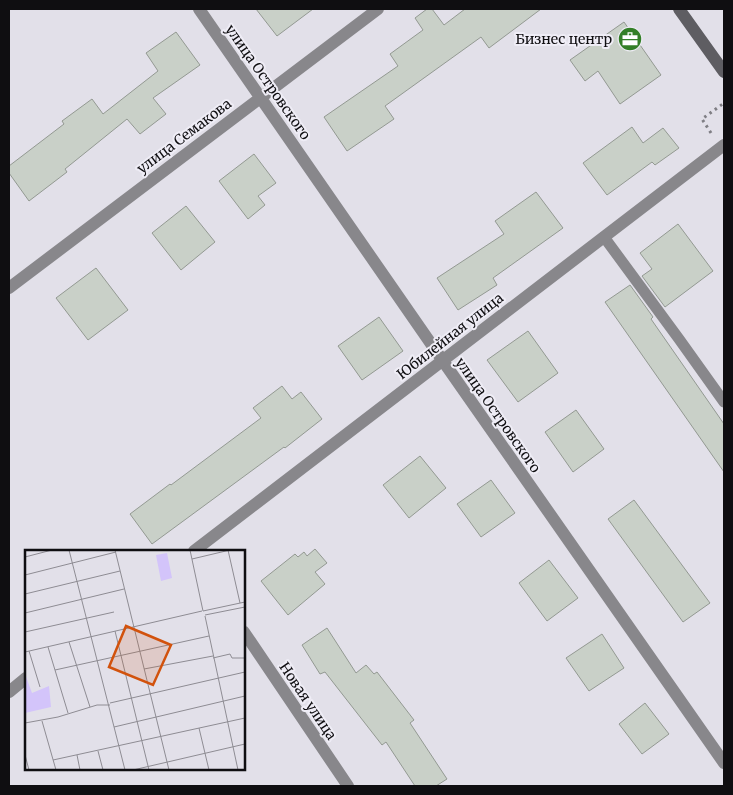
<svg xmlns="http://www.w3.org/2000/svg" width="733" height="795" viewBox="0 0 733 795" font-family="Merriweather,serif">
	<style>
		.building { fill: #c9d0c8; stroke: #939992 }
		.lines { fill: none; stroke-linecap: round; stroke-linejoin: round }
		.path { stroke: #7f7e84; stroke-width: 3; stroke-dasharray: 2.5 4; stroke-linecap: butt }
		.service { stroke: #88878b; stroke-width: 11 }
		.minor { stroke: #88878b; stroke-width: 12 }
		.tertiary { stroke: #88878b; stroke-width: 12 }
		.secondary { stroke: #5e5d62; stroke-width: 12 }
		.labels { text-anchor: middle; dominant-baseline: central; stroke-width: 4; stroke-linejoin: round; paint-order: stroke }
		.poi-label { font-size: 14px; fill: #0f0e11; stroke: #efedf6; text-anchor: end }
		.street-label { font-size: 14px; fill: #0f0e11; stroke: #efedf6 }
		.inset-road { fill: none; stroke: #8e8c93; stroke-width: 1 }
		.view { fill: #d2520c; fill-opacity: 0.15; stroke: #d2520c; stroke-width: 2.5 }
		.inset-edge { fill: none; stroke: #0f0e11; stroke-width: 2.5 }
	</style>
	<rect width="100%" height="100%" fill="#e2e0e9"/>
	<!-- building -->
	<path class="building" d="M256,9H313L277,36Z
		M427,9H432L444,25L465,9H541L489,48L481,37L385,106L394,119L347,151L324,117L398,66L390,54L423,30L415,18Z
		M624,22L661,75L620,104L598,71L585,81L570,60Z
		M176,32L200,65L153,98L166,114L140,134L127,119L65,169L67,172L29,201L9,173V166L64,124L62,121L92,99L103,114L158,71L146,53Z
		M632,127L643,143L663,128L679,148L655,165L652,162L607,195L583,163Z
		M254,154L276,183L258,196L265,205L248,219L219,181Z
		M536,192L563,228L493,278L497,285L458,310L437,278L504,234L495,221Z
		M186,206L215,242L181,270L152,233Z
		M678,224L713,271L665,307L642,276L652,269L640,253Z
		M96,268L128,310L88,340L56,298Z
		M630,285L653,317L651,319L724,424V472L605,302Z
		M379,317L403,351L362,380L338,346Z
		M528,331L558,373L518,402L487,360Z
		M282,386L292,399L301,392L322,419L285,448L284,447L152,544L130,514L170,484L171,485L261,418L253,408Z
		M576,410L604,449L573,472L545,432Z
		M420,456L446,488L409,518L383,485Z
		M491,480L515,513L481,537L457,504Z
		M634,500L710,603L683,622L608,519Z
		M315,549L327,563L315,572L325,584L288,615L261,581L295,554L298,557L304,552L307,556Z
		M549,560L578,598L547,621L519,583Z
		M327,628L356,673L366,665L374,674L377,672L414,720L410,723L447,779L436,786H415L386,742L382,745L325,672L320,674L302,645Z
		M602,634L624,668L589,691L566,658Z
		M645,703L669,734L642,754L619,724Z"/>
	<g class="lines">
		<!-- path -->
		<path class="path" d="M711,133L702,119L724,103"/>
		<!-- service -->
		<path class="service" d="M604,237L679,339L724,402"/>
		<!-- minor -->
		<path class="minor" d="M199,9L443,361L724,763
			M9,288L378,9
			M244,632L348,786"/>
		<!-- tertiary -->
		<path class="tertiary" d="M194,551L724,145
			M9,692L26,678"/>
		<!-- secondary -->
		<path class="secondary" d="M679,9L724,72"/>
	</g>
	<!-- icons -->
	<defs>
		<g id="office-disc" transform="scale(1.25)"><circle r="9.5" fill="#337f27" stroke="#efedf6"/><path d="M-6-3h4V-5.5h4V-3h4V5H-6ZM-1-4.5V-3h2v-1.5ZM-6 0V1H6V0Z" fill="#fff"/></g>
	</defs>
	<g fill-rule="evenodd">
		<use href="#office-disc" x="630" y="39"/>
	</g>
	<g class="labels">
		<!-- poi labels -->
		<g class="poi-label">
			<text x="612" y="39">Бизнес центр</text>
		</g>
		<!-- street labels -->
		<g class="street-label">
			<text transform="translate(268 82) rotate(55)">улица Островского</text>
			<text transform="translate(184 136) rotate(-37)">улица Семакова</text>
			<text transform="translate(450 336) rotate(-38)">Юбилейная улица</text>
			<text transform="translate(498 415) rotate(55)">улица Островского</text>
			<text transform="translate(308 701) rotate(56)">Новая улица</text>
		</g>
	</g>
	<!-- overview -->
	<g transform="translate(25 550)">
		<rect width="220" height="220" fill="#e2e0e9"/>
		<path d="M142,3L147,28L136,31L131,5ZM0,124L7,143L24,136L26,157L0,163Z" fill="#d3c4fa"/>
		<path class="inset-road" d="M44,0L100,220M90,0L144,220M165,0L178,61M203,0L215,53M0,7L27,0M167,9L205,0M0,25L91,2M0,44L95,21M178,61L220,52M0,63L99,39M180,65L220,57M180,66L213,220M90,81L124,220M0,82L89,62M44,92L65,157M23,97L43,163M4,101L15,137M0,102L177,61M188,108L205,104L207,108H220M119,119L188,106M30,120L184,86M85,153L220,122M17,171L31,220M0,173L33,167L72,155H85M89,177L220,146M174,178L184,220M73,201L78,220M0,205L4,220M52,205L55,220M28,210L220,168M108,220L220,194"/>
		<path class="view" d="M101,76L146,95L128,135L84,117Z"/>
		<rect width="220" height="220" class="inset-edge"/>
	</g>
	<!-- border -->
	<rect width="733" height="795" fill="none" stroke="#0f0e11" stroke-width="20"/>
</svg>
